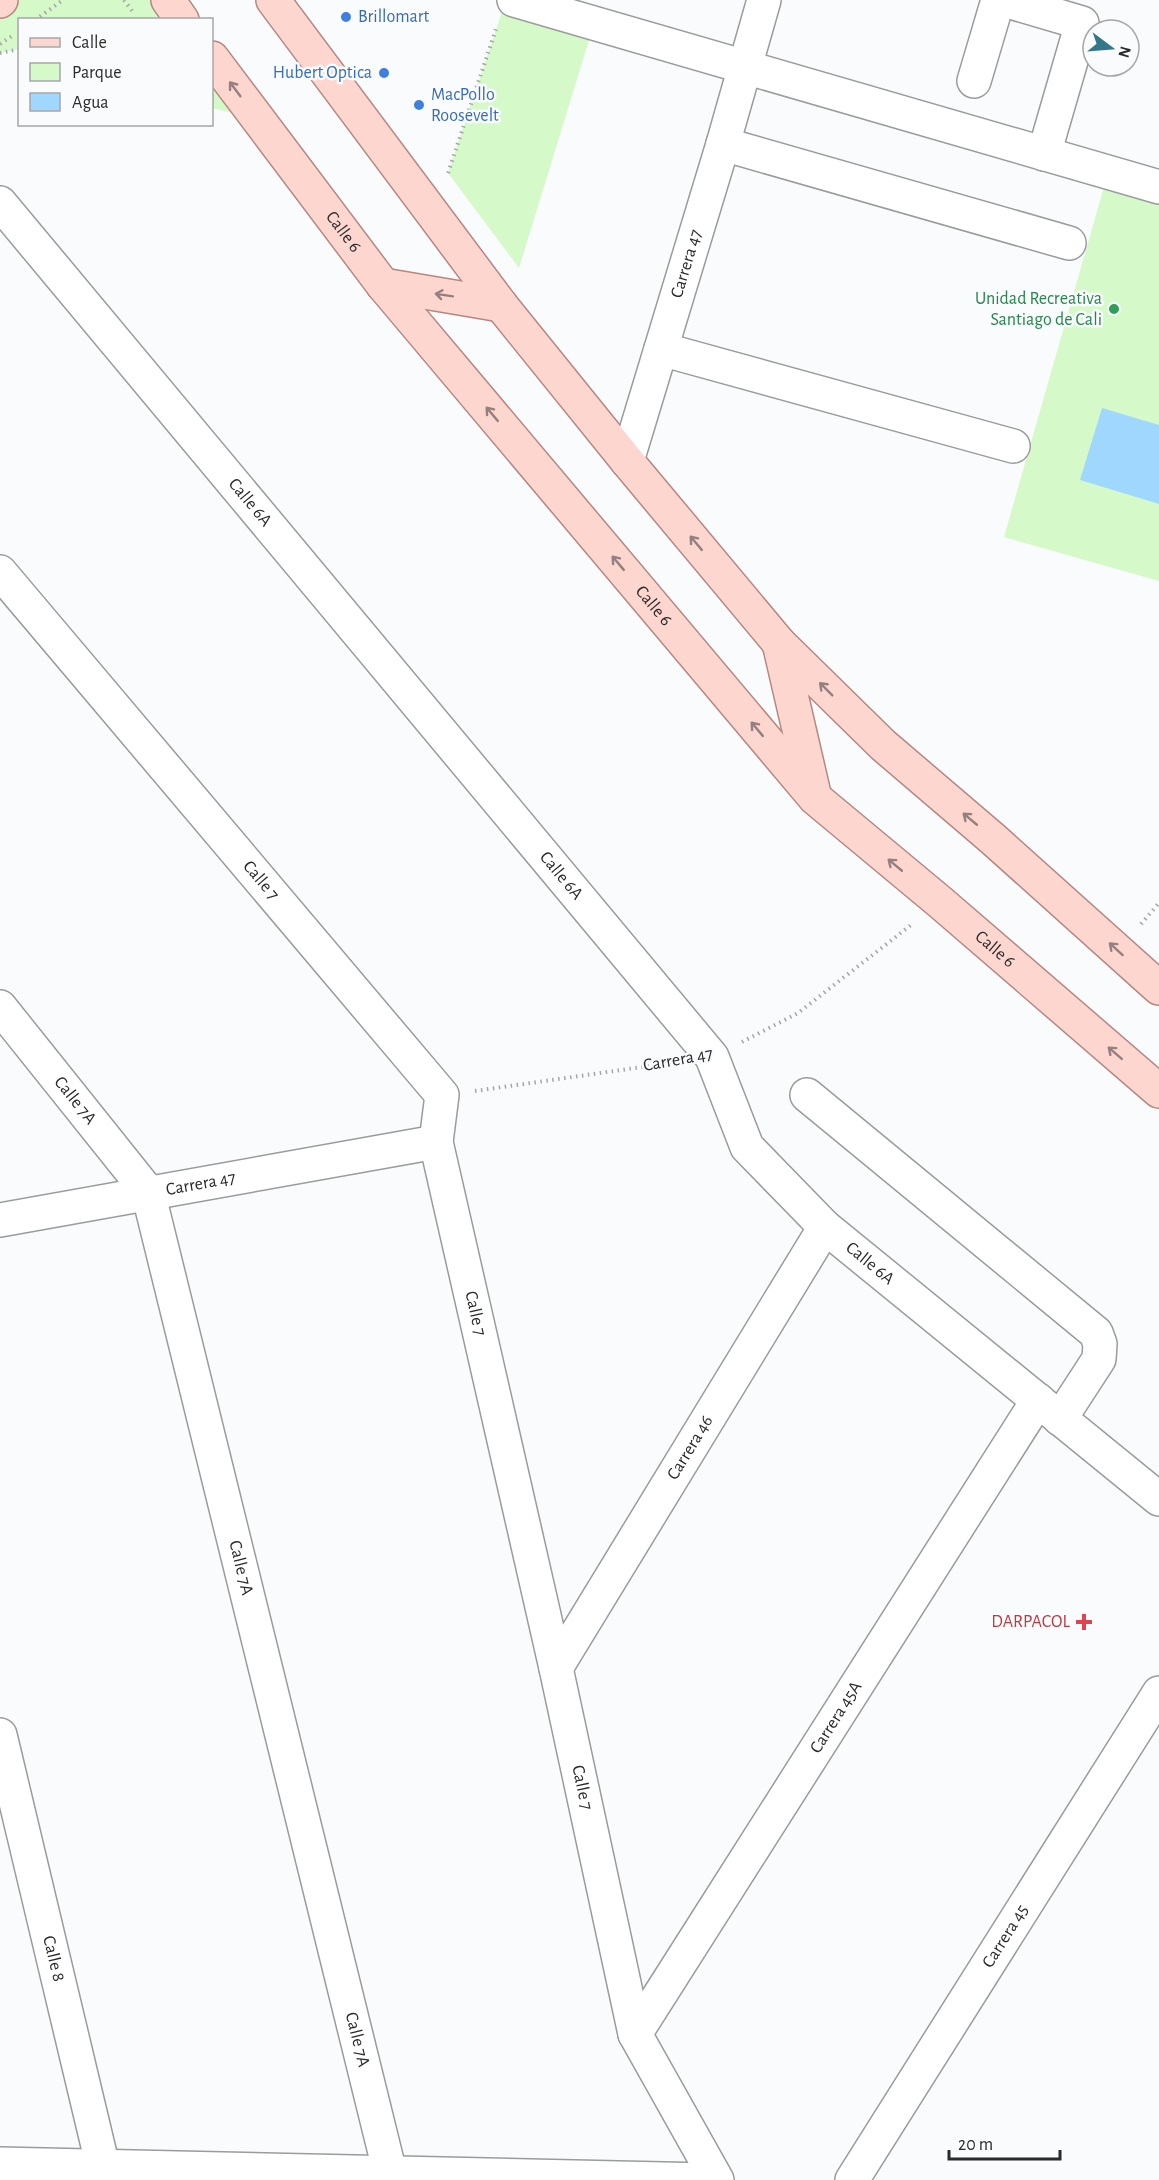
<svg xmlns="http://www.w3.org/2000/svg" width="1159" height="2180" viewBox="0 0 1159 2180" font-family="'Alegreya Sans',sans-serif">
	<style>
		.green { fill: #d6f9c9 }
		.water { fill: #a0d7fe }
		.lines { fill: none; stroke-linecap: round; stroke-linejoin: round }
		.minor-casing { stroke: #9a9b9d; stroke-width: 36 }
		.major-casing { stroke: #b48881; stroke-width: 36 }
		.path { stroke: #a6a6a8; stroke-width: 4; stroke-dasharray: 1.5 4.5; stroke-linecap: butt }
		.minor { stroke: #fff; stroke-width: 33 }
		.major { stroke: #fed6d0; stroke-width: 33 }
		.oneway { stroke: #94807e }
		.shop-dot { fill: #3f7fe0; stroke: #fafbfd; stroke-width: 2 }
		.leisure-dot { fill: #2e9e5b; stroke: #fafbfd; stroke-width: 2 }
		.health-dot { fill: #e0444e; stroke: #fafbfd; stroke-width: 2 }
		.labels { text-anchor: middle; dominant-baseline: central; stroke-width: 5; stroke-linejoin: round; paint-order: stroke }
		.shop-label { font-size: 18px; fill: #366cbe; stroke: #fafbfd; text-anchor: start }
		.street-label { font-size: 18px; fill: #2a2a2b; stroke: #fafbfd }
		.leisure-label { font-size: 18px; fill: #27864d; stroke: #fafbfd; text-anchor: end }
		.health-label { font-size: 18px; fill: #be3a42; stroke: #fafbfd; text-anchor: end }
	</style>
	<rect width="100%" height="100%" fill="#fafbfd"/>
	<!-- green -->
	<path class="green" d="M0,0H168L182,19L20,20L19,49L0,53Z
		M506,0L594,24L519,268L448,173Z
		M212,58L258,119L212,108Z
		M1108,173L1159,187V581L1004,537Z"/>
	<!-- water -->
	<path class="water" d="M1102,408L1159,425V504L1080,480Z"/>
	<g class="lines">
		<!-- minor casing -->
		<g class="minor-casing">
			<g id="minor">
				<path d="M514,0L1159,187"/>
				<path d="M1004,0L1082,23L1044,154"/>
				<path d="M974,81L998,0"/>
				<path d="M723,144L1069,243"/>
				<path id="s1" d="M0,203L712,1057L747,1147L825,1227L1159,1499"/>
				<path d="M661,349L1013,446"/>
				<path id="s2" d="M627,461L723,144L764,0"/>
				<path id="s3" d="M0,572L442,1095L436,1142L556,1668L635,2034L717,2180"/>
				<path id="s4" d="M0,1007L148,1192L390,2173"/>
				<path d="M807,1095L1096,1333L1100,1344L1099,1359L1060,1419"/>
				<path id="s5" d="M0,1220L436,1142"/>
				<path id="s6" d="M556,1668L825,1227"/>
				<path id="s7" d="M0,1735L103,2167L111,2180"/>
				<path id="s8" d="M635,2034L1038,1400"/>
				<path d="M0,2164L708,2180"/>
				<path id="s9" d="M852,2180L1159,1693"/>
			</g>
		</g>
		<!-- major casing -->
		<g class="major-casing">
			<g id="major">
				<path d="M168,0L182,20"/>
				<path d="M273,0L501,305L627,461L779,643L883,745L993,839L1159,988"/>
				<path d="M0,1L1,0"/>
				<path id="s10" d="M212,58L383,285L815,798L940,902L1159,1091"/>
				<path d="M383,285L501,305"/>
				<path d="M779,643L814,794"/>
			</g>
		</g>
		<!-- path -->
		<path class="path" d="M124,0L133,12
			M35,20L63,0
			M0,44L12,36
			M0,53L20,49
			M448,173L496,29
			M1141,924L1159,903
			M742,1042L798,1013L911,925
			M475,1091L670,1063"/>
		<!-- minor -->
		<use href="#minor" class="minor"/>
		<!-- major -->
		<use href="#major" class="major"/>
	</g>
	<!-- one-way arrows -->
	<defs><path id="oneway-shaft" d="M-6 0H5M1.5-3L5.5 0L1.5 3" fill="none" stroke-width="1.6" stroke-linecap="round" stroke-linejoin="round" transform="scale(1.5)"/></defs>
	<g class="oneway">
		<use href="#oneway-shaft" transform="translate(235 89) rotate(-127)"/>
		<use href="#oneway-shaft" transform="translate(444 295) rotate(-171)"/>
		<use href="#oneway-shaft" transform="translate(492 414) rotate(-130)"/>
		<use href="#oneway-shaft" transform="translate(696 543) rotate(-130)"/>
		<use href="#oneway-shaft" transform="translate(618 563) rotate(-130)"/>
		<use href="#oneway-shaft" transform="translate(826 689) rotate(-135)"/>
		<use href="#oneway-shaft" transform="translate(757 729) rotate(-130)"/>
		<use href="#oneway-shaft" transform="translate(970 819) rotate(-140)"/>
		<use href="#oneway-shaft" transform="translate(895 865) rotate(-140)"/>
		<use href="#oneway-shaft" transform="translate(1116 949) rotate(-138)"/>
		<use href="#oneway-shaft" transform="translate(1115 1053) rotate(-139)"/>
	</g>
	<!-- markers -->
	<g class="shop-dot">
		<circle cx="346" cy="17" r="6"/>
		<circle cx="384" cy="73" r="6"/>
		<circle cx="419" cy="105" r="6"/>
	</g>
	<circle class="leisure-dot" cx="1114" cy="309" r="6"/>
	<path class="health-dot" d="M1081 1613h6v6h6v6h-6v6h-6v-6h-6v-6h6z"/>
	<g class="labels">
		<!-- shop labels -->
		<g class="shop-label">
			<text x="358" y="17">Brillomart</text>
			<text x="372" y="73" text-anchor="end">Hubert Optica</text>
			<text x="431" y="95">MacPollo<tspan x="431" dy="21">Roosevelt</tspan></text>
		</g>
		<!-- street labels -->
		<g class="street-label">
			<text stroke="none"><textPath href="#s10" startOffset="218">Calle 6</textPath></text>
			<text stroke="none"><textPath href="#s2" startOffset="206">Carrera 47</textPath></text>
			<text stroke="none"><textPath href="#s1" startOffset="390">Calle 6A</textPath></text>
			<text stroke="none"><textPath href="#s10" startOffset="704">Calle 6</textPath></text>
			<text stroke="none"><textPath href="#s1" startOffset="876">Calle 6A</textPath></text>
			<text stroke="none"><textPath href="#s3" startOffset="404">Calle 7</textPath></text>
			<text stroke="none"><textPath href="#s10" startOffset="1190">Calle 6</textPath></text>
			<text transform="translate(678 1060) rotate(-10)">Carrera 47</text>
			<text stroke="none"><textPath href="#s4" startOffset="120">Calle 7A</textPath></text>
			<text stroke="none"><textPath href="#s5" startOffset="204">Carrera 47</textPath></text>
			<text stroke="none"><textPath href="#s1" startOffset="1378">Calle 6A</textPath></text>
			<text stroke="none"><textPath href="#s3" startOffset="908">Calle 7</textPath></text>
			<text stroke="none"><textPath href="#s6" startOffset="258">Carrera 46</textPath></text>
			<text stroke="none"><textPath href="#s4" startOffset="624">Calle 7A</textPath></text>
			<text stroke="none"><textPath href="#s8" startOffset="375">Carrera 45A</textPath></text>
			<text stroke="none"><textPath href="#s3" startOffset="1394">Calle 7</textPath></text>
			<text stroke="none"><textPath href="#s9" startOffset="288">Carrera 45</textPath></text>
			<text stroke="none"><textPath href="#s7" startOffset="230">Calle 8</textPath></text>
			<text stroke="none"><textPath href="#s4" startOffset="1110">Calle 7A</textPath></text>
		</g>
		<!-- leisure labels -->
		<g class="leisure-label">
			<text x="1102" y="299">Unidad Recreativa<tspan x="1102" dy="21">Santiago de Cali</tspan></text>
		</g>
		<!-- health labels -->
		<g class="health-label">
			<text x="1070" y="1622">DARPACOL</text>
		</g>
	</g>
	<!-- legend -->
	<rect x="18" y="18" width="195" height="108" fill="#fafbfd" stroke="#a7a7a9" stroke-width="1.5"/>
	<rect x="30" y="38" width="30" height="9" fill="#fed6d0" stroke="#a7a7a9" stroke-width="1.5"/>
	<text x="72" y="48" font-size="18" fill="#2a2a2b">Calle</text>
	<rect x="30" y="63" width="30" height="18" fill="#d6f9c9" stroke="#a7a7a9" stroke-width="1.5"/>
	<text x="72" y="78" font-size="18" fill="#2a2a2b">Parque</text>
	<rect x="30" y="93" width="30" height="18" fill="#a0d7fe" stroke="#a7a7a9" stroke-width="1.5"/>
	<text x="72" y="108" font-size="18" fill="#2a2a2b">Agua</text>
	<!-- north arrow -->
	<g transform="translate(1111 48) rotate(106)"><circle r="28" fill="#fafbfd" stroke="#a7a7a9" stroke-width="1.5"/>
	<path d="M0-4.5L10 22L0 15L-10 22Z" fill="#36768a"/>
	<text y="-9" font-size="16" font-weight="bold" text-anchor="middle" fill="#2a2a2b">N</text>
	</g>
	<!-- scale -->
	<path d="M949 2150v9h111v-9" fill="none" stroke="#2a2a2b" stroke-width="3"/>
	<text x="958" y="2150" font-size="18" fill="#2a2a2b" stroke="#fafbfd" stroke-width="4.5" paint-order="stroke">20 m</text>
</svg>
